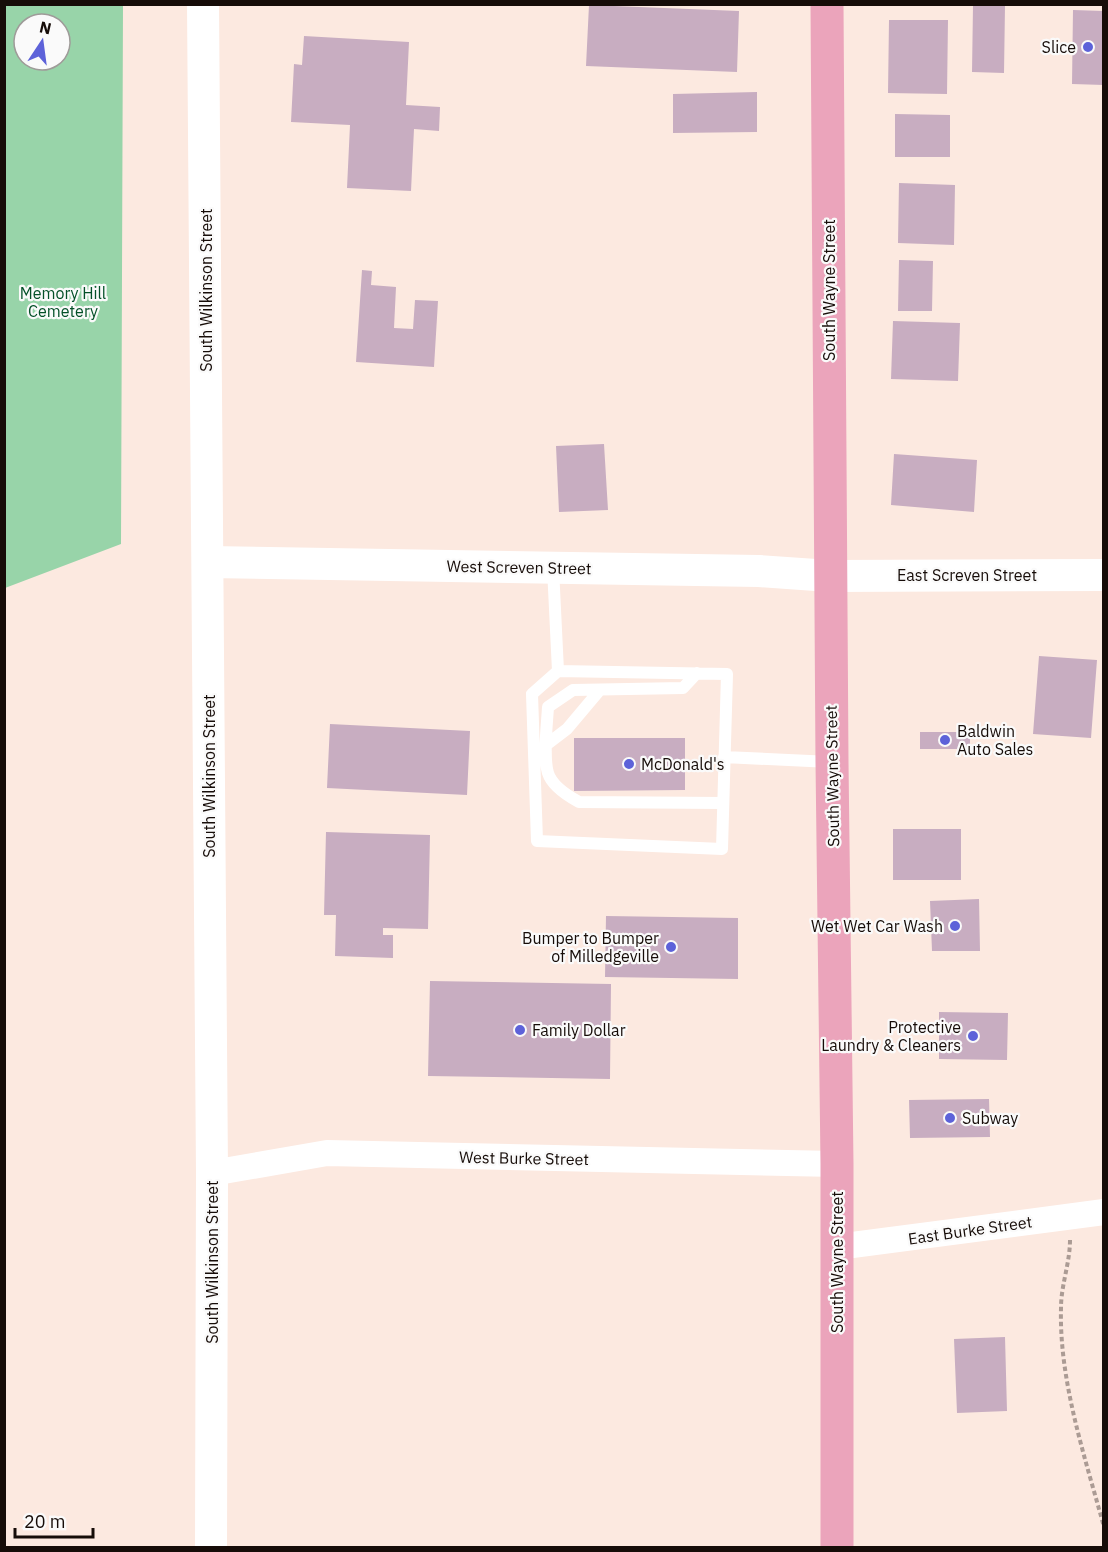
<svg xmlns="http://www.w3.org/2000/svg" width="1108" height="1552" viewBox="0 0 1108 1552" font-family="'IBM Plex Sans',sans-serif">
	<style>
		.green { fill: #98d4a9; fill-rule: evenodd }
		.building { fill: #c8adc1 }
		.lines { fill: none; stroke-linecap: round; stroke-linejoin: round }
		.path { stroke: #ab9b94; stroke-width: 4; stroke-dasharray: 4.5 3; stroke-linecap: butt }
		.service { stroke: #fff; stroke-width: 12 }
		.minor { stroke: #fff; stroke-width: 26 }
		.tertiary { stroke: #fff; stroke-width: 32 }
		.primary { stroke: #eba4bb; stroke-width: 33 }
		.poi-dot { fill: #5d62d9; stroke: #fafafa; stroke-width: 2 }
		.labels { text-anchor: middle; dominant-baseline: central; stroke-width: 4.5; stroke-linejoin: round; paint-order: stroke }
		.poi-label { font-size: 16px; fill: #160c08; stroke: #fafafa; text-anchor: end }
		.street-label { font-size: 16px; fill: #160c08; stroke: #fafafa }
		.park-label { font-size: 16px; fill: #045028; stroke: #fafafa }
	</style>
	<rect width="100%" height="100%" fill="#fce9e0"/>
	<!-- green -->
	<path class="green" d="M5,4L123,5L121,544L5,588ZM24,24H60V60H24Z"/>
	<!-- building -->
	<path class="building" d="M589,5L739,11L737,72L586,66Z
		M973,6H1005L1004,73L972,72Z
		M1073,10L1104,11V85L1072,84Z
		M889,20H948L947,94L888,93Z
		M304,36L409,42L406,105L440,107L439,131L414,129L411,191L347,188L350,125L291,122L294,64L302,65Z
		M757,92V132L673,133V94Z
		M895,114L950,115V157H895Z
		M899,183L955,185L954,245L898,243Z
		M899,260L933,261L932,311H898Z
		M362,270L372,271L371,285L396,287L394,328L413,329L415,300L438,301L434,367L356,362Z
		M893,321L960,323L958,381L891,379Z
		M604,444L608,510L559,512L556,446Z
		M894,454L977,460L974,512L891,505Z
		M1039,656L1097,660L1091,738L1033,734Z
		M330,724L470,731L467,795L327,788Z
		M920,732H970V749H920Z
		M574,738H685V790L574,791Z
		M893,829H961V880H893Z
		M326,832L430,835L428,929L383,928V935H393V958L335,956L336,915H324Z
		M979,899L980,951H932L930,901Z
		M606,916L738,918V979L605,977Z
		M430,981L611,984L610,1079L428,1076Z
		M939,1012L1008,1013L1007,1060L939,1059Z
		M989,1099L990,1137L910,1138L909,1100Z
		M1005,1337L1007,1411L957,1413L954,1339Z"/>
	<g class="lines">
		<!-- path -->
		<path class="path" d="M1070,1240C1070,1263 1061,1285 1061,1308C1059,1381 1085,1457 1104,1527"/>
		<!-- service -->
		<path class="service" d="M553,568L558,671
			M558,671L727,674L722,849L537,841L532,694Z
			M697,673L683,688L573,690L548,707C547,725 543,757 548,773C552,786 568,796 579,802L723,803
			M546,745L567,729L599,691
			M724,757L831,762"/>
		<!-- minor -->
		<path class="minor" d="M212,1173L327,1153L837,1164
			M837,1247L1104,1212"/>
		<!-- tertiary -->
		<path class="tertiary" d="M203,4L212,1173L211,1548
			M208,562L759,571L830,576L1104,575"/>
		<!-- primary -->
		<path class="primary" d="M827,4L832,762L837,1164V1548"/>
	</g>
	<!-- markers -->
	<g class="poi-dot">
		<circle cx="1088" cy="47" r="6"/>
		<circle cx="945" cy="740" r="6"/>
		<circle cx="629" cy="764" r="6"/>
		<circle cx="955" cy="926" r="6"/>
		<circle cx="671" cy="947" r="6"/>
		<circle cx="520" cy="1030" r="6"/>
		<circle cx="973" cy="1036" r="6"/>
		<circle cx="950" cy="1118" r="6"/>
	</g>
	<g class="labels">
		<!-- poi labels -->
		<g class="poi-label">
			<text x="1076" y="47">Slice</text>
			<text x="957" y="731" text-anchor="start">Baldwin<tspan x="957" dy="18">Auto Sales</tspan></text>
			<text x="641" y="764" text-anchor="start">McDonald's</text>
			<text x="943" y="926">Wet Wet Car Wash</text>
			<text x="659" y="938">Bumper to Bumper<tspan x="659" dy="18">of Milledgeville</tspan></text>
			<text x="961" y="1027">Protective<tspan x="961" dy="18">Laundry &amp; Cleaners</tspan></text>
			<text x="532" y="1030" text-anchor="start">Family Dollar</text>
			<text x="962" y="1118" text-anchor="start">Subway</text>
		</g>
		<!-- street labels -->
		<g class="street-label">
			<text transform="translate(206 290) rotate(-90)">South Wilkinson Street</text>
			<text transform="translate(829 290) rotate(-90)">South Wayne Street</text>
			<text transform="translate(519 567) rotate(1)">West Screven Street</text>
			<text x="967" y="575">East Screven Street</text>
			<text transform="translate(209 776) rotate(-90)">South Wilkinson Street</text>
			<text transform="translate(832 776) rotate(-91)">South Wayne Street</text>
			<text transform="translate(524 1158) rotate(1)">West Burke Street</text>
			<text transform="translate(970 1230) rotate(-8)">East Burke Street</text>
			<text transform="translate(212 1262) rotate(-90)">South Wilkinson Street</text>
			<text transform="translate(837 1262) rotate(-90)">South Wayne Street</text>
		</g>
		<!-- park labels -->
		<g class="park-label">
			<text x="63" y="293">Memory Hill<tspan x="63" dy="18">Cemetery</tspan></text>
		</g>
	</g>
	<!-- border -->
	<rect width="1108" height="1552" fill="none" stroke="#160c08" stroke-width="12"/>
	<!-- north arrow -->
	<g transform="translate(42 42) rotate(13)"><circle r="28" fill="#fafafa" stroke="#9f9b99" stroke-width="1.5"/>
	<path d="M0-4.5L10 22L0 15L-10 22Z" fill="#5d62d9"/>
	<text y="-9" font-size="16" font-weight="bold" text-anchor="middle" fill="#160c08">N</text>
	</g>
	<!-- scale -->
	<path d="M15 1528v9h78v-9" fill="none" stroke="#160c08" stroke-width="3"/>
	<text x="24" y="1528" font-size="18" fill="#160c08" stroke="#fafafa" stroke-width="4.5" paint-order="stroke">20 m</text>
</svg>
